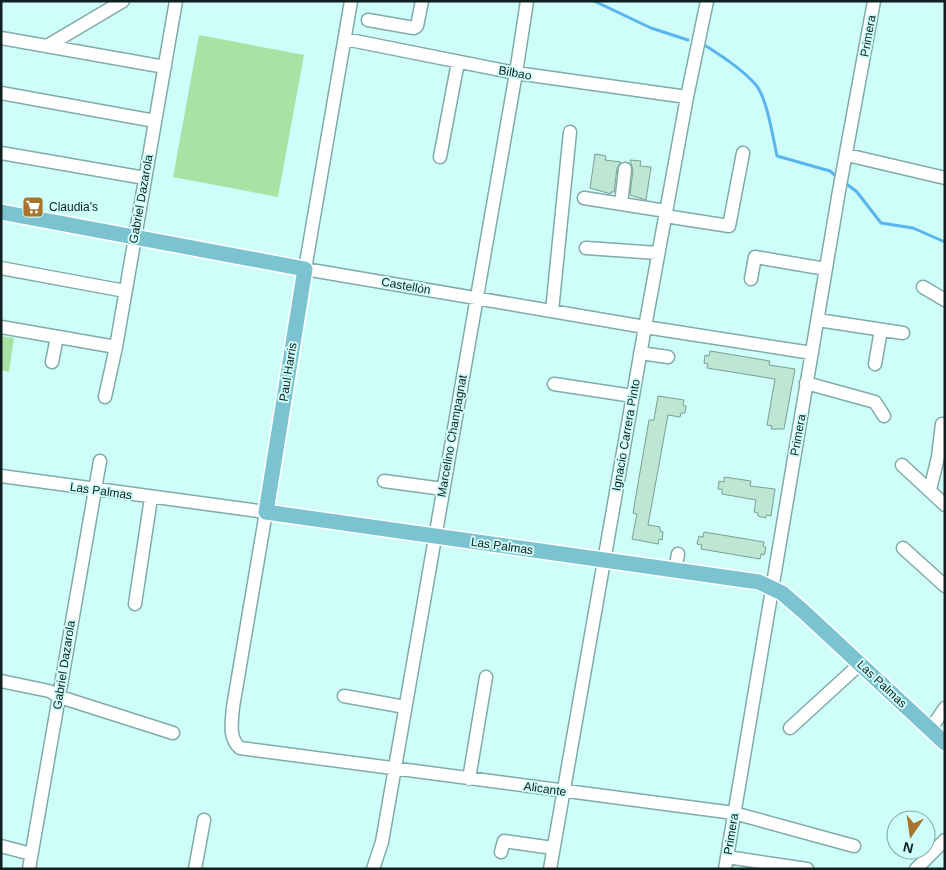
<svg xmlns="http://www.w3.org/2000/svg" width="946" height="870" viewBox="0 0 946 870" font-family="Arial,sans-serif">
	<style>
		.park { fill: #a8e3a3 }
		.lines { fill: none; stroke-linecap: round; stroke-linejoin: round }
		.stream { stroke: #5ab4ed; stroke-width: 3 }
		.building { fill: #bee6d4; stroke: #7aa090 }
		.minor-casing { stroke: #7faba8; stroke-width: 15 }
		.major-casing { stroke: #fff; stroke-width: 18 }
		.minor { stroke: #fff; stroke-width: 12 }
		.major { stroke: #7cc3d1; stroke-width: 15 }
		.labels { text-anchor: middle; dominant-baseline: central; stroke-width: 4; stroke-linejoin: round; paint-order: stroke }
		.street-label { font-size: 12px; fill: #0e201f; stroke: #cefdfa }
		.poi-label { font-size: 12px; fill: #0e201f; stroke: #cefdfa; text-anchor: start }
	</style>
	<rect width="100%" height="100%" fill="#cefdfa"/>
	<!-- park -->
	<path class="park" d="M199,35L304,55L278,197L173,177Z
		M1,336L14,338L9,372L1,370Z"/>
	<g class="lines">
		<!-- stream -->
		<path class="stream" d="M594,1L651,28L688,40
			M706,46C723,57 742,69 756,85C767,98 773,138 777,156L830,171L837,177
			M844,182L857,192L881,223L913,228L945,242"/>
	</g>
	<!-- building -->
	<path class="building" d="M595,154L606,156L605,160L621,162L617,168L614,192H611V194L590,188Z
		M630,160L641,161L640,166L651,167L646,200L630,195L633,170Z
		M710,351L770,361L769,365L795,369L784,429H771L772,426L767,425L775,379L707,368L708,364L704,363L705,355L709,356Z
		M658,396L684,400L683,405L686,406L685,413H681L680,417L668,415L648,525L660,527V531L663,532L662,540L659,539L658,544L632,539L637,514L633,513L649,420H654Z
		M724,477L751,481L750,486L775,489L771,516L766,515V518L758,516V513L754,512L756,500L722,494V489H718L719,481L724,482Z
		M704,532L764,542L763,546L766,547L764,555L761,554L760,559L701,549L702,545L697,544L699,536L703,537Z"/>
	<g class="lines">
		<!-- minor casing -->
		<g class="minor-casing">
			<path id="minor" d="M351,1L305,269L645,327L812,353
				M368,20L414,28L417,26L422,1
				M1,38L165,67
				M345,39L516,73L687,97
				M47,46L123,1
				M1,93L155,121
				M1,153L145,178
				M847,155L945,178
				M440,157L458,62
				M584,198L666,211
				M621,204L625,169
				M665,216L729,226L743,153
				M586,248L658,253
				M1,268L125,291
				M751,279L755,257L826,269
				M923,287L945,300
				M552,311L570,132
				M818,320L903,333
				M1,327L116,347
				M640,353L668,357
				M52,362L57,337
				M875,364L881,330
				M806,383L875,402L884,416
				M554,384L633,396
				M105,397L116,347L176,1
				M902,465L945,505
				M1,476L266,512L233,707C232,721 228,738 240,748L734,813L854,846
				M384,481L443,489
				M930,490L938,457L942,424
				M903,548L945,586
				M675,570L678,554
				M135,604L151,498
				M1,681L49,691L60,697L173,733
				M344,696L405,707
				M790,728L860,664
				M930,730L945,708
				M469,779L486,677
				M1,846L31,854
				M501,852L504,841L553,848
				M727,857L807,869
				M29,869L100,461
				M195,869L204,820
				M373,869L382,842L516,73L527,1
				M550,869L645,327L687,97L707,1
				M725,869L839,191L874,1
				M916,869L945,840"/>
		</g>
		<!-- major casing -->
		<g class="major-casing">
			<path id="major" d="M1,212L305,269L266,512L759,582L782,593L804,612L945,743"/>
		</g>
		<!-- minor -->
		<use href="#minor" class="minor"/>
		<!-- major -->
		<use href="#major" class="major"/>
	</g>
	<!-- icons -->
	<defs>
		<g id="supermarket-square" transform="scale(1.125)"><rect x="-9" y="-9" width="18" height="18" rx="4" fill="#a8732c" stroke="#cefdfa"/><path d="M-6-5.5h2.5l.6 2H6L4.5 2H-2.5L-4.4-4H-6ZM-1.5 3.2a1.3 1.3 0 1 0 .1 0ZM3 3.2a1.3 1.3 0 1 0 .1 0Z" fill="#fff"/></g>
	</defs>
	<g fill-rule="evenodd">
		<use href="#supermarket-square" x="33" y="207"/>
	</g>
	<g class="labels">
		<!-- street labels -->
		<g class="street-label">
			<text transform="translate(868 36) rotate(-80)">Primera</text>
			<text transform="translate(515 73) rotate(10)">Bilbao</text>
			<text transform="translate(141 199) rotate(-80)">Gabriel Dazarola</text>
			<text transform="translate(406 286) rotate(10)">Castellón</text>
			<text transform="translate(288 372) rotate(-81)">Paul Harris</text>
			<text transform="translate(626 435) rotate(-80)">Ignacio Carrera Pinto</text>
			<text transform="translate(798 435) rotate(-80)">Primera</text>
			<text transform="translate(452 436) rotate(-80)">Marcelino Champagnat</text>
			<text transform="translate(101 491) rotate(8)">Las Palmas</text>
			<text transform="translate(502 546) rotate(8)">Las Palmas</text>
			<text transform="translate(64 665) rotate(-81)">Gabriel Dazarola</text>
			<text transform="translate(882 684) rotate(43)">Las Palmas</text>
			<text transform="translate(545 789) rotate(8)">Alicante</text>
			<text transform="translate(731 834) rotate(-81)">Primera</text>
		</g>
		<!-- poi labels -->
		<g class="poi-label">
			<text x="49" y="207">Claudia's</text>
		</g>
	</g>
	<!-- border -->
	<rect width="946" height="870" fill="none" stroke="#0e201f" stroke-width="5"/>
	<!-- north arrow -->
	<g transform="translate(911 835) rotate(193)"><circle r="24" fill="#cefdfa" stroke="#81a5a2"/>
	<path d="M0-4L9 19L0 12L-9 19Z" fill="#a8732c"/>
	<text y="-8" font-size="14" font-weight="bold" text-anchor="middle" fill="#0e201f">N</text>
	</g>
</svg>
